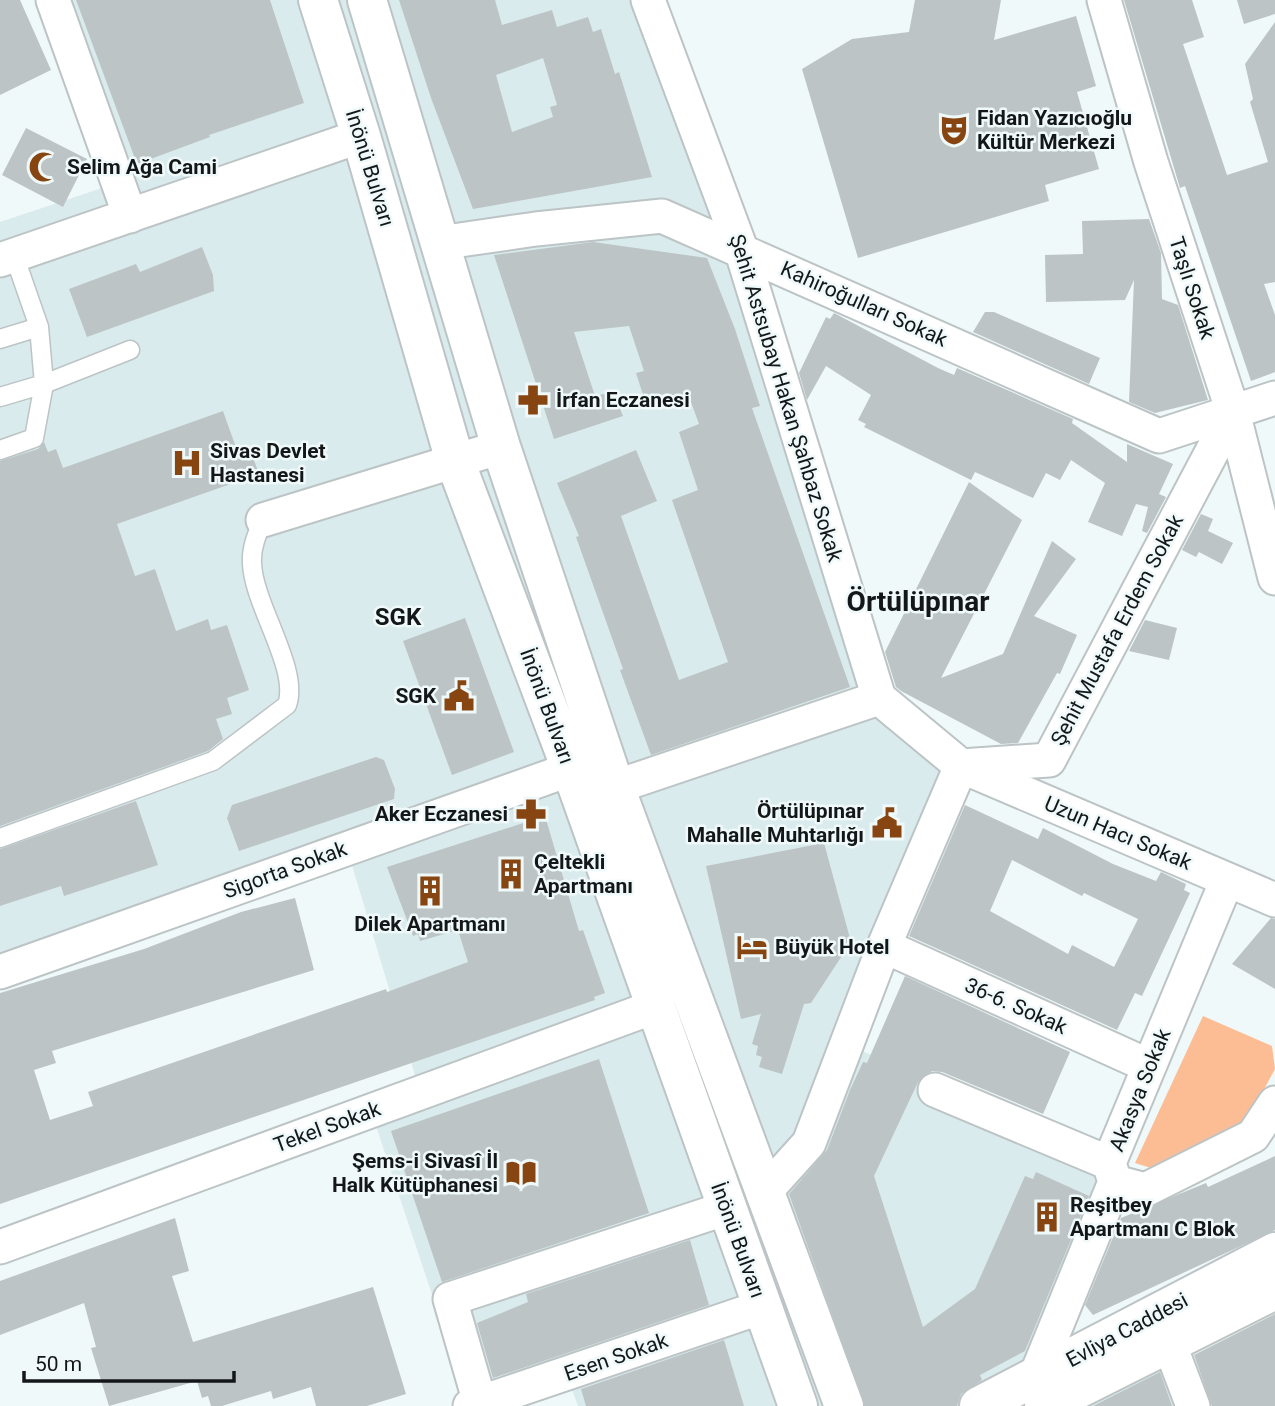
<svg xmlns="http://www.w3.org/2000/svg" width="1275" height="1406" viewBox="0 0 1275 1406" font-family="Roboto,sans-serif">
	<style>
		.built { fill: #daebee }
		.green { fill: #fdbd94 }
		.building { fill: #bcc4c5; fill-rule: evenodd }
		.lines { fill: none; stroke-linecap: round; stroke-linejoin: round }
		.lane-casing { stroke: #bcc4c5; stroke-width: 21 }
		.street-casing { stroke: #bcc4c5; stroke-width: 37 }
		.secondary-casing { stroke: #bcc4c5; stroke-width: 42 }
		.primary-casing { stroke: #bcc4c5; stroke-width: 42 }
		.lane { stroke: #fff; stroke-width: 18 }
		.street { stroke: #fff; stroke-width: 33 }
		.secondary { stroke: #fff; stroke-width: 38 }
		.primary { stroke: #fff; stroke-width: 38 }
		.labels { text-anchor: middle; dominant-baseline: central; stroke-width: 5; stroke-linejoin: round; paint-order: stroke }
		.poi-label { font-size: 21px; font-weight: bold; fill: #141718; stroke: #f0f9fa; text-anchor: start }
		.street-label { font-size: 21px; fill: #141718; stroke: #f0f9fa }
		.quarter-label { font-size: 24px; font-weight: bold; fill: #141718; stroke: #f0f9fa }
		.district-label { font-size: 28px; font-weight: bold; fill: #141718; stroke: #f0f9fa }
	</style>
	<rect width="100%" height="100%" fill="#f0f9fa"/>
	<!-- built -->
	<path class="built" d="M59,0H640L884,686L968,754L855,1048L1120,1159L1041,1353L1152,1292L1200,1406H578L571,1387L469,1406L374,1120L423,1102L351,862L0,987V222L123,181Z"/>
	<!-- green -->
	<path class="green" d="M1203,1016L1272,1046L1275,1069L1248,1119L1154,1169L1135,1163Z"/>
	<!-- building -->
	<path class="building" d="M0,0H20L51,70L0,95Z
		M76,0H270L304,103L209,135L210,137L137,164Z
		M399,0H495L502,25L552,10L557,27L588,17L593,32L601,29L615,74L619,72L652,177L473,209L431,98ZM543,58L557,105L550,107L553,117L512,132L496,75Z
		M915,0H1001L994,40L1076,16L1096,86L1077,92L1099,169L1045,185L1049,201L858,258L802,69L852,39L909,32Z
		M1124,0H1192L1204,37L1183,44L1227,175L1268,162L1250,102L1253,99L1245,64L1275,22V282L1264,284L1275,315V372L1251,381L1185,186L1180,188Z
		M1237,0H1275V14L1244,24Z
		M26,128L87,159L63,207L2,175Z
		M1149,219L1161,253L1162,299L1178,305L1208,400L1155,413L1129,402L1134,280L1125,300L1046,302L1045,255L1083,254L1082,221Z
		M593,242L707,258L735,329L760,406L752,408L850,687L651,755L620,670L623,669L576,537L579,536L557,483L636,450L657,501L621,516L679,680L728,662L672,500L698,490L679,432L699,424L688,394L669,400L667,393L645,401L636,373L644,371L629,326L574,332L595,396L613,392L623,416L554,439L494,255Z
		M202,247L213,275L214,291L87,337L69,289L136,264L140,272Z
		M985,312H994L1100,358L1089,384L973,332Z
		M834,313L938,368L954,375L957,368L1073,419L1072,423L1127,462V444L1173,464L1159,494L1166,497L1147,533L1142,531L1148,507L1136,504L1122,536L1088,522L1105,483L1071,460L1060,480L1046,473L1033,498L975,472L971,480L864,427L866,424L858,420L871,395L826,366L807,400L799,373L826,317L830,319Z
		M223,411L238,453L250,449L259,474L117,524L135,576L155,569L176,631L208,619L211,630L227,625L249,690L227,698L232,714L216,719L223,739L208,751L0,826V461L38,449L44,442L48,452L56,449L63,468Z
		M969,482L1022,520L941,678L1003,654L1052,541L1076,559L1034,616L1077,635L1060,674L1057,673L1018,743L1001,744L901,691L896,687L885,652Z
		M1201,514L1213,519L1208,531L1233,543L1222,564L1199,552L1196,557L1182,550Z
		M465,618L514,752L452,775L403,641Z
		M1145,620L1177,628L1169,660L1129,651Z
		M376,757L384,760L395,789L394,799L239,851L227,818L232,805Z
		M136,801L158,865L64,896L61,886L0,906V849Z
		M965,805L1038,839L1043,828L1113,864L1156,881L1161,872L1186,884L1184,890L1190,893L1142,996L1135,993L1117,1030L909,936ZM1012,860L1082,896L1084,893L1138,919L1114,967L1072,945L1068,954L990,911Z
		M545,816L579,931L583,930L605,993L594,997L595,1000L0,1204V993L144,949L241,912L295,898L314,970L52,1051L56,1063L34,1070L50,1120L93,1106L88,1092L386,989L387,992L468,962L458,930L420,941L418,934L413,936L387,867Z
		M824,843L851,942L811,1003L804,1004L782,1074L759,1067L762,1057L756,1055L758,1046L752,1044L761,1014L741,1019L706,866Z
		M1271,918L1275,919V989L1232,964Z
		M905,976L1070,1052L1043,1114L942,1072L932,1071L918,1082L874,1176L923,1327L975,1289L1025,1176L1033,1179L1036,1172L1089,1196L1025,1351L980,1375L982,1380L961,1394L957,1406H865L789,1194L827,1150L850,1090L863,1062L867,1063Z
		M599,1059L649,1213L442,1282L391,1131Z
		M1275,1156V1230L1093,1315L1085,1305L1121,1218L1206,1183L1208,1187Z
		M175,1218L189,1271L172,1276L193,1342L373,1287L406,1394L367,1406H316L311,1387L273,1399L271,1391L222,1406H211L208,1396L202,1398L197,1381L109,1406L91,1348L96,1347L84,1303L0,1335V1281Z
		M690,1240L709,1305L493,1378L477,1323L528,1302L526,1294Z
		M1275,1314V1406H1212L1194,1355Z
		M724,1340L744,1406H586L581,1389Z
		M1160,1372L1172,1406H1093Z"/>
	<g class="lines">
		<!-- lane casing -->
		<g class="lane-casing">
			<path id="lane" d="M0,339L39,327L14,255
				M0,397L44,384L39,327
				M0,450L34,438L44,384L130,350
				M0,838L213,761L287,705C300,669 253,604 252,563C251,548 257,534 263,520"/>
		</g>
		<!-- street casing -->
		<g class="street-casing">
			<path id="street" d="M53,0L130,216
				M648,0L741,249L879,698L961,766L1275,900
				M1104,0L1151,162L1233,412L1275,578
				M439,243L536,229L662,216L1159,436L1275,398
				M0,260L361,136
				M263,520L501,447
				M615,787L879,698
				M884,946L1149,1066
				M0,972L571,769
				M935,1090L1109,1163
				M1115,1182L1145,1190L1253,1136L1275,1103
				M763,1194L809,1143L884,946L961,766L1049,760L1233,412
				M0,1247L654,1007
				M1169,1343L1193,1406
				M1035,1378L1115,1182L1109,1163L1227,880
				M480,1403L450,1299L727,1208
				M470,1406L762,1307"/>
		</g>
		<!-- secondary casing -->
		<g class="secondary-casing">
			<path id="secondary" d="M979,1406L1275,1252
				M1044,1406L1275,1290"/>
		</g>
		<!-- primary casing -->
		<g class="primary-casing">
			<path id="primary" d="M318,0L361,136L455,461L571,769L798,1406
				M367,0L501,447L615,787L844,1406"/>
		</g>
		<!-- lane -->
		<use href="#lane" class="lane"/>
		<!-- street -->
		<use href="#street" class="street"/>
		<!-- secondary -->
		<use href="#secondary" class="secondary"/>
		<!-- primary -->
		<use href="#primary" class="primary"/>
	</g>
	<!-- icons -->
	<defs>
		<g id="theatre-bare" transform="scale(2.415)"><path d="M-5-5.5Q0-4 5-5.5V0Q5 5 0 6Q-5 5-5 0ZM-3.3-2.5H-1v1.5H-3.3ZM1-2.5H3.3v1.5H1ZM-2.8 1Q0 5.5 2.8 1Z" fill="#874611" stroke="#f0f9fa" stroke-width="2.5" paint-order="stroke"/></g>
		<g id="mosque-bare" transform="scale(2.415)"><path d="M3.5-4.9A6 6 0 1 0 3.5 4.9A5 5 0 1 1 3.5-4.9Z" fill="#874611" stroke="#f0f9fa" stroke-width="2.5" paint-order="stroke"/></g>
		<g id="pharmacy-bare" transform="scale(2.415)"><path d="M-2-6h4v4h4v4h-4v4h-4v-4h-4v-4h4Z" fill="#874611" stroke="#f0f9fa" stroke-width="2.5" paint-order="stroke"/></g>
		<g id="hospital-bare" transform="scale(2.415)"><path d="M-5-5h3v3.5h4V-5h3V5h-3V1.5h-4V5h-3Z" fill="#874611" stroke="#f0f9fa" stroke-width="2.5" paint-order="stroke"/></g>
		<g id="civic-bare" transform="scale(2.415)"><path d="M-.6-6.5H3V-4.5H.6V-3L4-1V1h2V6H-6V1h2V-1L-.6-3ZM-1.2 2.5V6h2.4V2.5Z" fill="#874611" stroke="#f0f9fa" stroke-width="2.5" paint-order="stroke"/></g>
		<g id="building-bare" transform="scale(2.415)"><path d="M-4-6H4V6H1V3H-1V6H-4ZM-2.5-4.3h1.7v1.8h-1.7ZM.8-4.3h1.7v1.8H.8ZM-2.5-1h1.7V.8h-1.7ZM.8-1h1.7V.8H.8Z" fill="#874611" stroke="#f0f9fa" stroke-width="2.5" paint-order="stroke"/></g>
		<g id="hotel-bare" transform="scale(2.415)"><path d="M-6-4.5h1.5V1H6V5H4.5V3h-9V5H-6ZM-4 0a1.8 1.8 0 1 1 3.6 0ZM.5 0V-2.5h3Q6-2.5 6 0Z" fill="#874611" stroke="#f0f9fa" stroke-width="2.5" paint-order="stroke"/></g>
		<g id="library-bare" transform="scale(2.415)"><path d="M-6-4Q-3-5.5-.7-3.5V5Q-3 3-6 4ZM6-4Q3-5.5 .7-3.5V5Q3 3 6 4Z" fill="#874611" stroke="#f0f9fa" stroke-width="2.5" paint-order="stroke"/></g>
	</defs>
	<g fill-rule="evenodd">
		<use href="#theatre-bare" x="954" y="130"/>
		<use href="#mosque-bare" x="44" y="167"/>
		<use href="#pharmacy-bare" x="533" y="400"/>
		<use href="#hospital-bare" x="187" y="463"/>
		<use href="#civic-bare" x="459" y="696"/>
		<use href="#pharmacy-bare" x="531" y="814"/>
		<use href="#civic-bare" x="887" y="823"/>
		<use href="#building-bare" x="511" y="874"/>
		<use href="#building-bare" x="430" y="891"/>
		<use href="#hotel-bare" x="752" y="947"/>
		<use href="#library-bare" x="521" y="1173"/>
		<use href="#building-bare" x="1047" y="1217"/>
	</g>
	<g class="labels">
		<!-- poi labels -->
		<g class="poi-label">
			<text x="977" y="118">Fidan Yazıcıoğlu<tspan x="977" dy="24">Kültür Merkezi</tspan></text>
			<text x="67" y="167">Selim Ağa Cami</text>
			<text x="556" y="400">İrfan Eczanesi</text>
			<text x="210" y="451">Sivas Devlet<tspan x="210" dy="24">Hastanesi</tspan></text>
			<text x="436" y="696" text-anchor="end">SGK</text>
			<text x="864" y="811" text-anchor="end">Örtülüpınar<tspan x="864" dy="24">Mahalle Muhtarlığı</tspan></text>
			<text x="508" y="814" text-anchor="end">Aker Eczanesi</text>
			<text x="534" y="862">Çeltekli<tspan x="534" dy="24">Apartmanı</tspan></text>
			<text x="430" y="924" text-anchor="middle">Dilek Apartmanı</text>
			<text x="775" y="947">Büyük Hotel</text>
			<text x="498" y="1161" text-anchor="end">Şems-i Sivasî İl<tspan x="498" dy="24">Halk Kütüphanesi</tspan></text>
			<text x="1070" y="1205">Reşitbey<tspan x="1070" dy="24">Apartmanı C Blok</tspan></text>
		</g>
		<!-- street labels -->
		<g class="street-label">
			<text transform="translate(370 168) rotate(73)">İnönü Bulvarı</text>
			<text transform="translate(1192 288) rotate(72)">Taşlı Sokak</text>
			<text transform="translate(864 304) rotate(24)">Kahiroğulları Sokak</text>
			<text transform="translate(786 398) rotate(73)">Şehit Astsubay Hakan Şahbaz Sokak</text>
			<text transform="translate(1117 630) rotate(-62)">Şehit Mustafa Erdem Sokak</text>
			<text transform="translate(547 706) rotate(70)">İnönü Bulvarı</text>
			<text transform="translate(1118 833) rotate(23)">Uzun Hacı Sokak</text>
			<text transform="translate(285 870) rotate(-20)">Sigorta Sokak</text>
			<text transform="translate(1016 1006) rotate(24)">36-6. Sokak</text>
			<text transform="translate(1140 1090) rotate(-68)">Akasya Sokak</text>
			<text transform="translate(327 1127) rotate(-20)">Tekel Sokak</text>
			<text transform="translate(738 1240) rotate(70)">İnönü Bulvarı</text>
			<text transform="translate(1127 1330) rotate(-28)">Evliya Caddesi</text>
			<text transform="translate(616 1357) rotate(-19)">Esen Sokak</text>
		</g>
		<!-- quarter labels -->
		<g class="quarter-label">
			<text x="398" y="617">SGK</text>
		</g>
		<!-- district labels -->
		<g class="district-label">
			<text x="918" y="601">Örtülüpınar</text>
		</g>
	</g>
	<!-- scale -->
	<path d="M24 1371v10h210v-10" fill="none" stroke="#141718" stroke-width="3.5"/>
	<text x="35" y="1371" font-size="21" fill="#141718" stroke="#f0f9fa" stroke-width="5" paint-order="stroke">50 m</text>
</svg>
